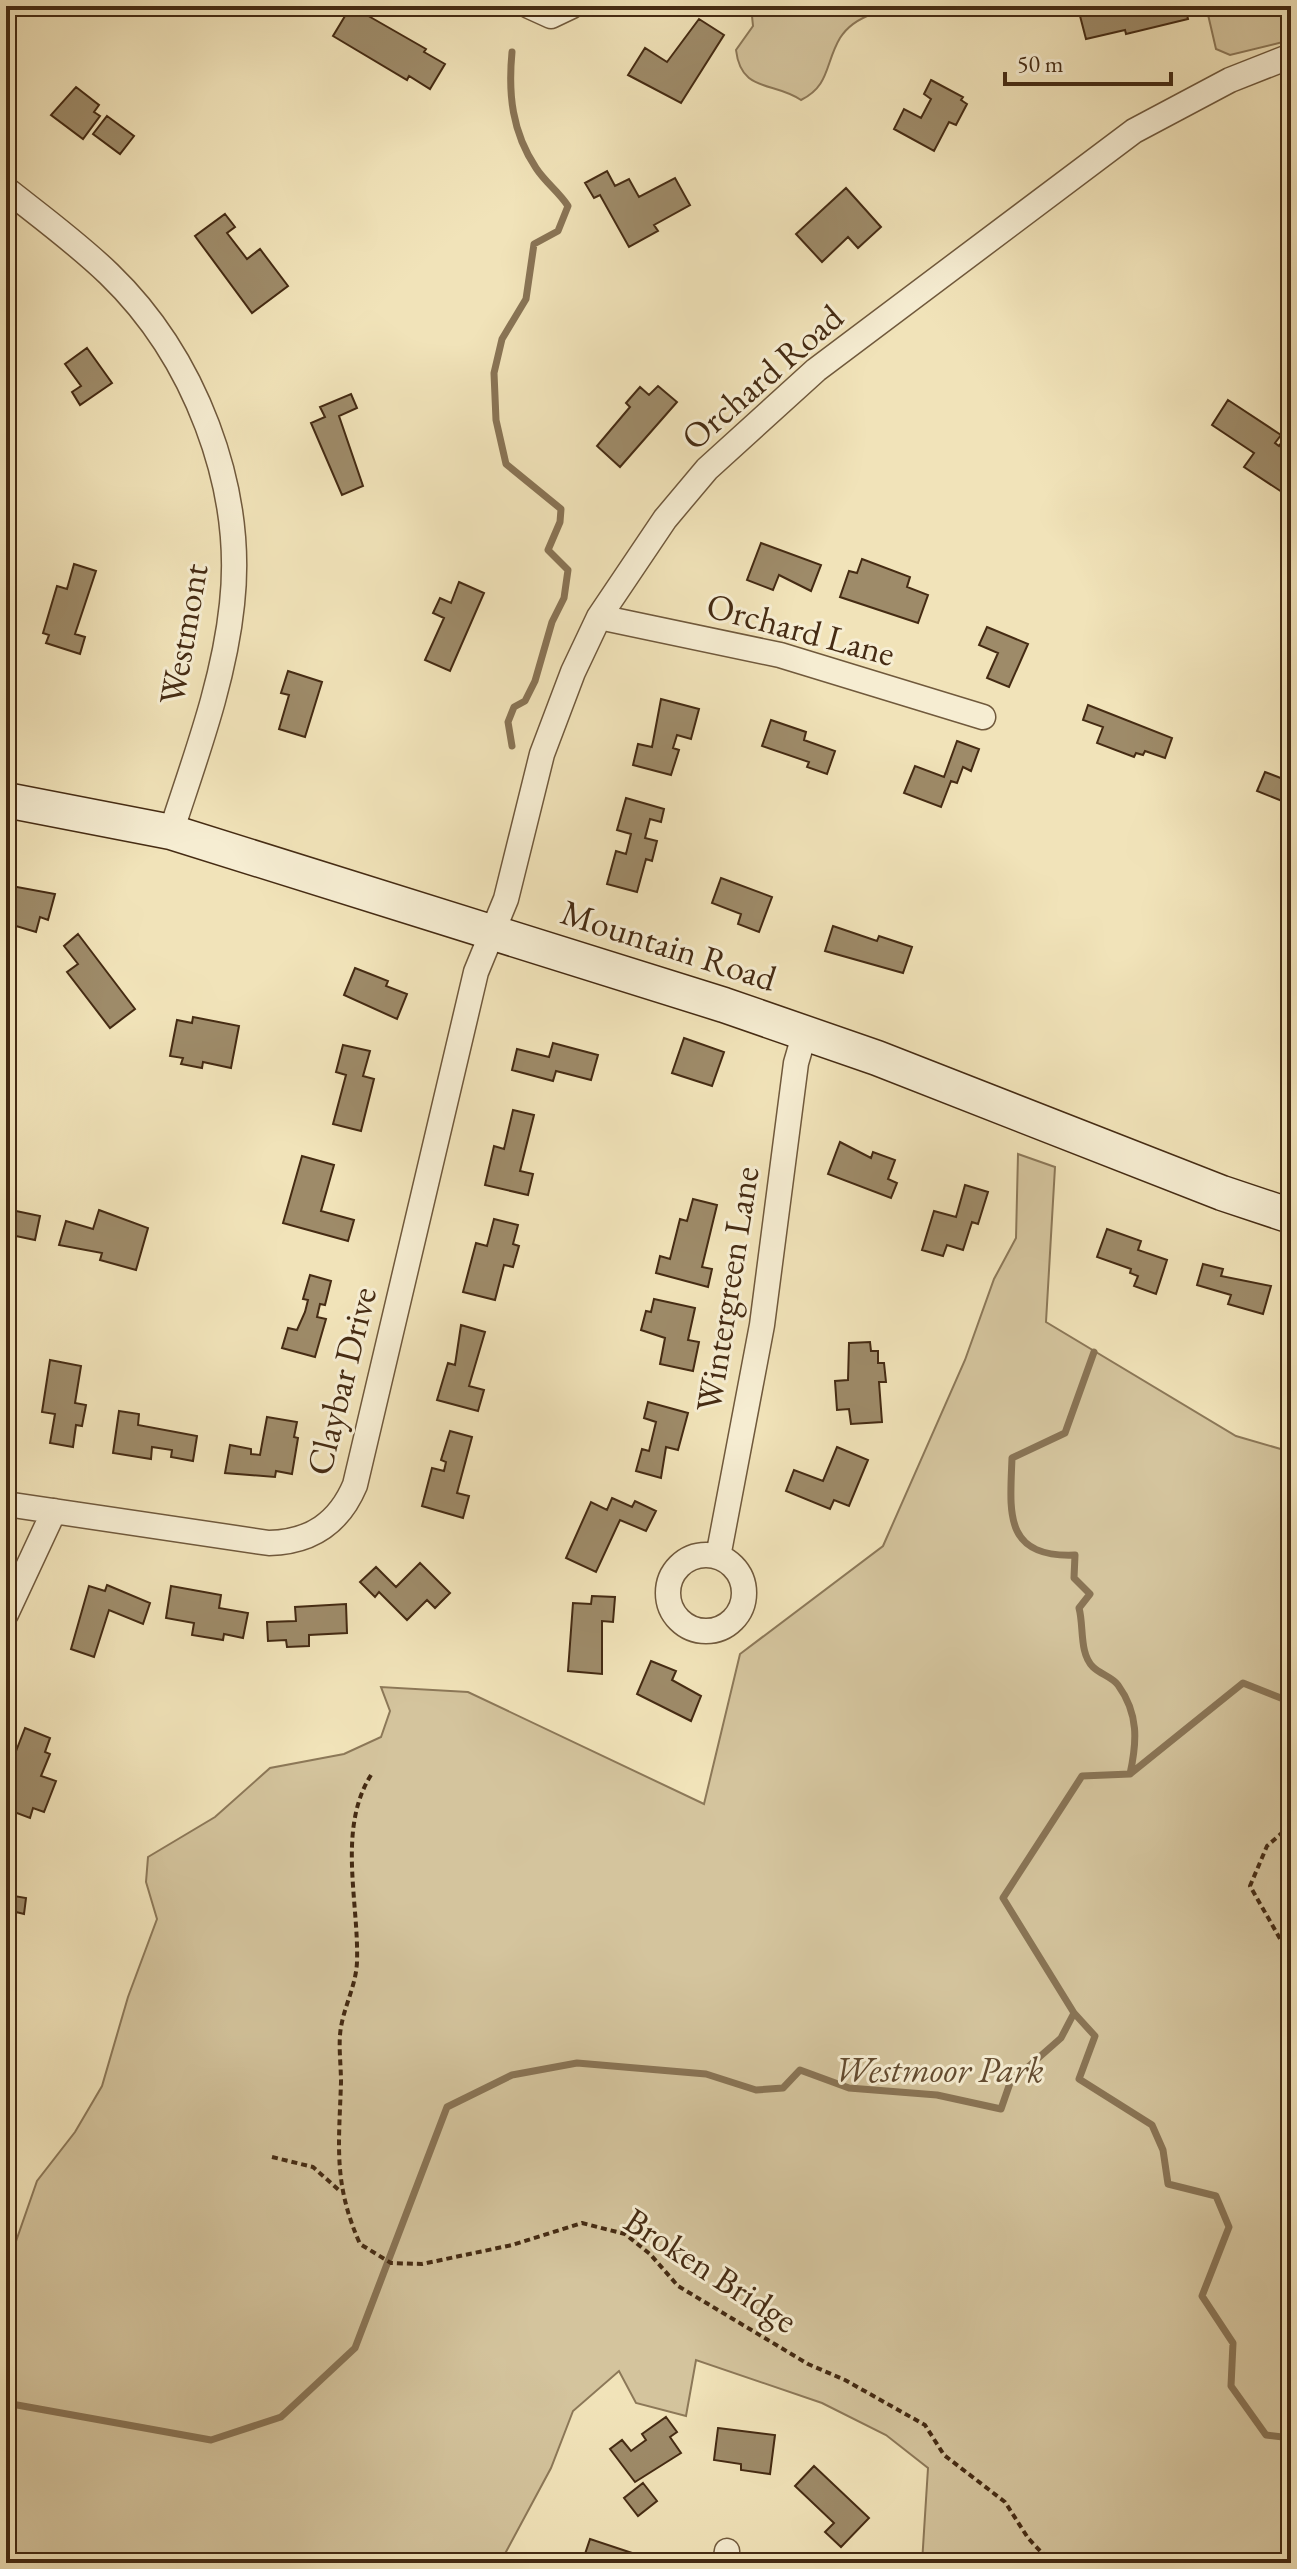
<svg xmlns="http://www.w3.org/2000/svg" width="1297" height="2569" viewBox="0 0 1297 2569" font-family="'EB Garamond',serif">
	<style>
		.green { fill: #d4c49d; stroke: #8c7858; stroke-width: 2 }
		.lines { fill: none; stroke-linecap: round; stroke-linejoin: round }
		.stream { stroke: #897455; stroke-width: 7 }
		.building { fill: #9e8b69; stroke: #452b13; stroke-width: 2 }
		.minor-casing { stroke: #70593c; stroke-width: 27 }
		.secondary-casing { stroke: #452b13; stroke-width: 37 }
		.path { stroke: #452b13; stroke-width: 4; stroke-dasharray: 6 4; stroke-linecap: butt }
		.minor { stroke: #f6edd2; stroke-width: 24 }
		.secondary { stroke: #f6edd2; stroke-width: 34 }
		.labels { text-anchor: middle; dominant-baseline: central; stroke-width: 6; stroke-linejoin: round; paint-order: stroke }
		.street-label { font-size: 36px; fill: #452b13; stroke: #f6edd2 }
		.park-label { font-size: 36px; font-style: italic; fill: #624a2f; stroke: #f6edd2 }
	</style>
	<rect width="100%" height="100%" fill="#f1e3b9"/>
	<filter id="stains"><feTurbulence type="fractalNoise" baseFrequency=".0025" numOctaves="4"/><feColorMatrix values="0 0 0 0 .2 0 0 0 0 .09 0 0 0 0 .02 0 0 0 .5 -.17"/></filter>
	<radialGradient id="worn" r=".72"><stop offset=".6" stop-color="#630" stop-opacity="0"/><stop offset="1" stop-color="#630" stop-opacity=".3"/></radialGradient>
	<!-- green -->
	<path class="green" d="M751,6H914C888,9 856,13 840,38C825,63 830,86 801,100C773,81 741,93 736,50L753,26Z
		M1206,6H1291V40L1230,55L1216,49Z
		M1018,1154L1055,1167L1046,1322L1236,1436L1291,1452V2563H922L928,2468L886,2435L822,2403L696,2360L686,2416L636,2403L619,2371L573,2411L551,2468L500,2563H6V2270L37,2181L75,2132L102,2086L128,1997L157,1919L146,1882L148,1857L215,1817L270,1768L344,1754L381,1737L390,1711L381,1687L468,1692L704,1804L740,1654L883,1546L965,1360L994,1279L1016,1238Z"/>
	<g class="lines">
		<!-- stream -->
		<path class="stream" d="M512,746L508,722L514,707L525,701L535,681L552,622L564,598L568,570L548,550L560,522L561,509L506,464L496,420L494,373L502,339L526,299L534,244L558,231L568,206C559,192 545,182 536,168C512,132 508,94 512,52
			M1094,1352L1065,1433L1012,1458C1010,1512 1003,1558 1075,1555L1074,1578L1090,1594L1079,1608C1084,1626 1079,1653 1093,1667C1100,1674 1112,1677 1118,1685C1139,1714 1137,1742 1130,1774
			M1291,1702L1243,1683L1130,1774L1082,1776L1003,1898L1074,2013L1095,2036L1079,2079L1152,2125L1163,2150L1168,2184L1216,2196L1229,2227L1202,2296L1233,2343L1231,2386L1266,2435L1291,2438
			M6,2403L211,2440L281,2417L355,2348L447,2107L512,2075L577,2063L706,2074L756,2090L783,2088L800,2070L849,2088L937,2095L1001,2109L1010,2083L1061,2038L1074,2013"/>
	</g>
	<!-- building -->
	<path class="building" d="M351,6L426,49L424,52L445,64L430,89L409,76L407,80L333,36Z
		M1105,6H1185L1188,19L1126,34L1125,30L1086,39L1079,12Z
		M699,19L724,35L681,103L628,75L645,48L667,62Z
		M931,80L963,97L961,100L967,104L956,125L949,122L934,151L894,129L904,109L921,118L931,99L924,94Z
		M76,87L99,105L94,112L100,116L83,139L51,115Z
		M107,116L134,136L120,154L93,134Z
		M607,171L615,186L629,179L639,197L675,178L690,205L654,225L658,231L629,247L600,195L594,198L585,183Z
		M846,188L881,227L858,248L848,237L822,262L796,234Z
		M225,214L235,227L227,233L247,259L260,249L288,286L252,313L195,236Z
		M87,348L112,383L80,405L72,392L81,386L65,364Z
		M658,386L677,402L620,467L597,446L630,407L626,403L640,387L649,395Z
		M351,394L357,408L339,416L363,486L342,495L311,423L325,417L320,407Z
		M1228,400L1281,435L1275,443L1279,446L1287,434L1291,436V498L1244,467L1254,453L1212,425Z
		M1291,499V518L1283,512Z
		M761,543L821,565L811,591L779,575L773,590L747,580Z
		M862,559L910,577L907,587L928,595L918,623L840,597L849,571L857,573Z
		M74,564L96,571L75,634L85,637L80,654L46,643L49,635L43,633L57,586L67,589Z
		M459,582L484,593L450,671L425,660L444,618L433,613L440,598L451,603Z
		M987,627L1028,644L1009,687L987,678L998,653L979,645Z
		M288,671L322,682L305,737L279,729L289,695L281,693Z
		M661,699L699,709L691,739L677,735L673,748L679,750L671,775L633,765L638,744L652,747Z
		M1088,705L1172,738L1165,758L1145,751L1143,755L1136,753L1134,757L1097,743L1103,727L1083,720Z
		M771,720L806,732L804,740L835,751L827,774L807,767L809,762L762,746Z
		M957,741L979,749L971,771L963,767L957,783L951,781L941,807L904,793L915,766L944,777Z
		M1265,772L1291,782V802L1287,803L1257,791Z
		M626,798L664,809L661,822L650,819L645,838L657,841L652,861L646,859L637,892L607,884L616,851L626,854L631,834L617,830Z
		M721,878L772,897L759,932L738,924L741,914L712,903Z
		M6,885L55,894L48,920L40,917L36,932L6,923Z
		M833,926L877,941L879,936L912,947L903,973L825,951Z
		M78,934L135,1009L110,1028L67,972L78,964L64,946Z
		M355,968L388,981L386,986L407,994L397,1019L344,995Z
		M193,1017L239,1026L231,1068L203,1062L202,1068L181,1064L183,1058L170,1056L177,1020L192,1023Z
		M684,1038L724,1052L712,1086L672,1073Z
		M553,1043L598,1055L591,1080L556,1071L553,1081L512,1070L517,1049L549,1057Z
		M343,1045L370,1051L363,1076L374,1079L361,1131L333,1124L346,1075L336,1072Z
		M513,1110L534,1115L520,1171L533,1174L528,1195L485,1185L494,1146L504,1149Z
		M840,1142L871,1158L873,1152L895,1160L888,1179L897,1183L891,1198L828,1174Z
		M302,1156L334,1165L321,1211L354,1220L348,1241L283,1223Z
		M965,1185L988,1192L978,1224L972,1222L963,1250L947,1245L943,1256L922,1250L934,1211L956,1217Z
		M693,1199L717,1205L702,1267L712,1269L708,1287L656,1273L660,1256L670,1259L680,1219L687,1221Z
		M99,1210L148,1228L136,1270L100,1260L102,1253L59,1245L66,1221L93,1229Z
		M16,1211L40,1216L35,1240L11,1235Z
		M494,1219L518,1225L513,1244L519,1246L513,1267L504,1265L495,1300L463,1292L476,1243L487,1246Z
		M1107,1229L1141,1241L1138,1250L1167,1260L1156,1294L1134,1286L1138,1276L1130,1273L1131,1269L1097,1257Z
		M1203,1264L1223,1269L1221,1276L1271,1286L1263,1314L1228,1304L1231,1295L1197,1285Z
		M310,1275L331,1281L325,1305L320,1304L317,1317L326,1319L315,1357L282,1348L288,1328L297,1330L305,1312L308,1300L303,1299Z
		M654,1299L695,1308L688,1340L699,1342L693,1371L660,1364L665,1338L641,1330L646,1311L651,1312Z
		M461,1325L485,1332L469,1386L484,1390L478,1411L437,1400L448,1363L455,1365Z
		M870,1342L871,1351H878V1363H884L886,1382H879L882,1422L851,1424L849,1409L837,1410L835,1381L848,1380L849,1343Z
		M50,1360L81,1366L75,1403L86,1405L82,1426L76,1425L73,1447L50,1443L55,1414L42,1412Z
		M648,1402L688,1413L678,1450L666,1447L661,1478L636,1471L642,1449L649,1451L656,1422L644,1418Z
		M119,1411L139,1414L138,1425L197,1436L193,1461L171,1457L172,1450L152,1447L151,1459L113,1453Z
		M267,1417L297,1422L294,1437L298,1438L292,1474L276,1471L275,1477L225,1473L230,1445L251,1449V1454L260,1455Z
		M450,1431L472,1437L457,1493L469,1496L463,1518L422,1506L432,1468L444,1471L446,1462L441,1460Z
		M837,1447L868,1460L849,1506L834,1500L830,1509L786,1491L794,1470L823,1481Z
		M612,1498L632,1507L635,1501L656,1511L646,1531L620,1520L596,1572L566,1558L591,1502L607,1510Z
		M420,1563L450,1593L435,1608L427,1600L407,1620L379,1592L375,1597L360,1582L376,1567L396,1587Z
		M107,1585L150,1603L143,1624L109,1610L94,1657L71,1649L89,1586L105,1591Z
		M171,1586L221,1595L219,1608L248,1613L243,1638L224,1634L223,1640L192,1635L194,1623L166,1618Z
		M592,1596L615,1597L613,1622L602,1621V1674L568,1671L573,1603L591,1604Z
		M346,1604L347,1633L309,1635V1646L287,1647L286,1640L268,1641L267,1622L296,1621L295,1607Z
		M651,1661L676,1671L672,1680L701,1696L691,1721L637,1694Z
		M25,1728L50,1738L45,1752L50,1754L41,1776L56,1781L44,1812L33,1808L30,1818L6,1809L15,1783L6,1777Z
		M6,1873L12,1874L8,1895L26,1898L24,1914L16,1912L12,1932L6,1934Z
		M666,2417L677,2432L670,2437L681,2453L635,2482L610,2449L622,2440L631,2451L646,2440L642,2434Z
		M718,2428L775,2435L770,2474L741,2470V2464L714,2460Z
		M814,2466L869,2518L841,2547L825,2532L834,2523L795,2486Z
		M643,2483L657,2501L638,2516L624,2498Z
		M590,2539L644,2557L642,2563H582Z"/>
	<g class="lines">
		<!-- minor casing -->
		<g class="minor-casing">
			<path id="minor" d="M529,6L551,16L572,6
				M6,189C40,216 77,243 109,274C194,356 245,486 232,604C224,682 195,758 171,832
				M599,617L780,655L983,717
				M6,1504L269,1543C311,1542 339,1523 355,1485L476,972L506,899L542,754L573,672L599,617L665,519L707,469L816,370L1134,131L1230,80L1291,56
				M668 1593a38 38 0 1 1 76 0a38 38 0 1 1-76 0Z
				M718,1557L762,1325L796,1063L805,1032
				M6,1614L54,1511
				M725,2563L727,2551"/>
		</g>
		<!-- secondary casing -->
		<g class="secondary-casing">
			<path id="secondary" d="M6,800L171,832L724,1005L877,1058L1222,1193L1291,1216"/>
		</g>
		<!-- path -->
		<path class="path" d="M371,1775C337,1829 359,1902 357,1962C356,1985 345,2004 341,2027C338,2044 341,2064 341,2082C339,2146 333,2183 360,2244L391,2263L422,2264L512,2245L582,2223L625,2234L650,2254L678,2286L808,2364L845,2380L925,2425L944,2455L1005,2502L1028,2538L1042,2553L1061,2563
			M1291,1825L1267,1846L1250,1886L1291,1958
			M272,2157L313,2167L341,2192
			M1152,2563L1180,2555L1200,2563"/>
		<!-- minor -->
		<use href="#minor" class="minor"/>
		<!-- secondary -->
		<use href="#secondary" class="secondary"/>
	</g>
	<g class="labels">
		<!-- street labels -->
		<g class="street-label">
			<text transform="translate(762 377) rotate(-41)">Orchard Road</text>
			<text transform="translate(801 629) rotate(15)">Orchard Lane</text>
			<text transform="translate(183 634) rotate(-80)">Westmont</text>
			<text transform="translate(669 945) rotate(18)">Mountain Road</text>
			<text transform="translate(727 1289) rotate(-81)">Wintergreen Lane</text>
			<text transform="translate(341 1381) rotate(-76)">Claybar Drive</text>
			<text transform="translate(711 2270) rotate(33)">Broken Bridge</text>
		</g>
		<!-- park labels -->
		<g class="park-label">
			<text x="939" y="2069">Westmoor Park</text>
		</g>
	</g>
	<!-- margin -->
	<rect width="1297" height="2569" fill="none" stroke="#f1e3b9" stroke-width="32"/>
	<rect x="8" y="8" width="1281" height="2553" fill="none" stroke="#452b13" stroke-width="4"/>
	<rect x="16" y="16" width="1265" height="2537" fill="none" stroke="#452b13" stroke-width="2"/>
	<!-- scale -->
	<path d="M1005 72v12h166v-12" fill="none" stroke="#452b13" stroke-width="4"/>
	<text x="1017" y="72" font-size="24" fill="#452b13" stroke="#f6edd2" stroke-width="6" paint-order="stroke">50 m</text>
	<rect width="100%" height="100%" filter="url(#stains)"/>
	<rect width="100%" height="100%" fill="url(#worn)"/>
</svg>
